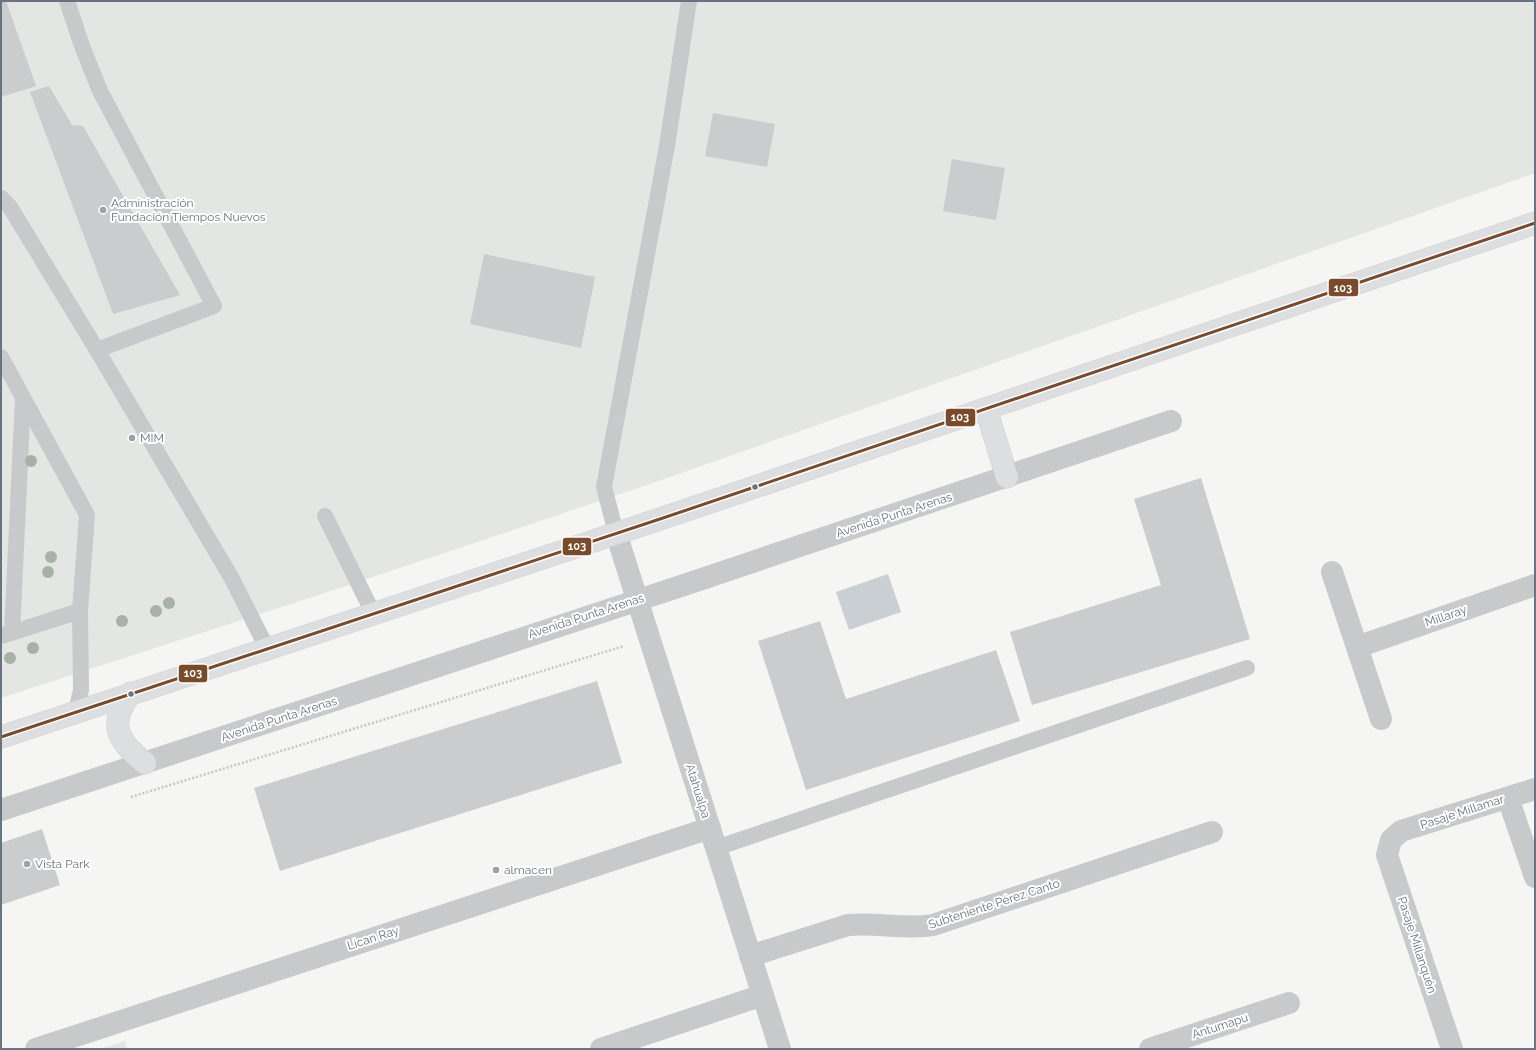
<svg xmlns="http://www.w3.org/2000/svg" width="1536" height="1050" viewBox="0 0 1536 1050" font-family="Raleway,sans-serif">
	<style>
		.green { fill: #e3e6e2 }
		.water { fill: #c9cfd2 }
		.building { fill: #cbcccd }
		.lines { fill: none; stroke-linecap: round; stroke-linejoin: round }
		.secondary-casing { stroke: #d1d2d2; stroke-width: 23 }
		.path { stroke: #c5c6c7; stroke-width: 2.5; stroke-dasharray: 2 2; stroke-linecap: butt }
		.lane { stroke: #c8c9ca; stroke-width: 16 }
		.street { stroke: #c8c9ca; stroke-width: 22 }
		.secondary { stroke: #dddedf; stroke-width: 22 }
		.bus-1-casing { stroke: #fff; stroke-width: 6 }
		.bus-1 { stroke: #7a4b2a; stroke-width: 3 }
		.tree { fill: #a8b1a6 }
		.poi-dot { fill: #99a2a9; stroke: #fff; stroke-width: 1.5 }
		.bus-dot { fill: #687581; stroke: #fff; stroke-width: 1.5 }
		.labels { text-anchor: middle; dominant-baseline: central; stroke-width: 4; stroke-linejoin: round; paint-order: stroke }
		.poi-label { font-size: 12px; fill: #687581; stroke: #fff; text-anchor: start }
		.street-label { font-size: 12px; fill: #687581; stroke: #fff }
		.line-badge { stroke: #fff; stroke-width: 1.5 }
		.badge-label { font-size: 11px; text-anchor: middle; font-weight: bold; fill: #fff }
	</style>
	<rect width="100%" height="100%" fill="#f5f5f4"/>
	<!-- green -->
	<path class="green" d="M1,1H1535V173L647,485L343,587L1,698Z
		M125,1041L127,1049H100Z"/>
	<!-- water -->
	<path class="water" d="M888,574L901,612L849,630L836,592Z"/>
	<!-- building -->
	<path class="building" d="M1,1H6L36,86L1,97Z
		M49,86L72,125L83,126L180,295L113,314L30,92Z
		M713,113L775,124L767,167L705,156Z
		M952,159L1005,168L996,220L943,211Z
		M484,254L595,277L581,348L470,324Z
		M1201,478L1250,639L1032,705L1010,632L1161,585L1134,499Z
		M820,621L846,699L996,650L1020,721L806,790L758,641Z
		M597,681L622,763L280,871L254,788Z
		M42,829L60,885L1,905V843Z"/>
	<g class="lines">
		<!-- secondary casing -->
		<g class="secondary-casing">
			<path id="secondary" d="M986,409L1007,477
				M131,693C107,724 118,742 145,763
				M1,737L663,518L1535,223"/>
		</g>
		<!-- path -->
		<path class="path" d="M131,797L624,646"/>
		<!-- lane -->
		<path class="lane" d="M67,1L82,46L100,91L214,306L97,350
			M1,198L10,207L97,350L231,577L267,648
			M1,357L87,515L80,611L81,690L76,711
			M325,516L373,613
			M616,533L604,487L667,146L689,1
			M12,633L23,399
			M1,636L80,611
			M716,848L1247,668"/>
		<!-- street -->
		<path class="street" d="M616,533L780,1049
			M1332,572L1381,719
			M1357,647L1535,585
			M1508,798L1535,877
			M1,810L681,586L1171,421
			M750,956L848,925C877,922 904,930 933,925L1212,832
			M36,1049L710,828
			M601,1049L763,995
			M1150,1049L1289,1003
			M1452,1049L1387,855L1391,840L1401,831L1535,789"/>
		<!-- secondary -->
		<use href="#secondary" class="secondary"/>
		<!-- bus-1 casing -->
		<g class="bus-1-casing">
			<path id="bus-1" d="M1,737L663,518L1535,223"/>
		</g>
		<!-- bus-1 -->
		<use href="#bus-1" class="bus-1"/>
	</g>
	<!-- trees -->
	<g class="tree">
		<circle cx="31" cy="461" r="6"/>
		<circle cx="51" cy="557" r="6"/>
		<circle cx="48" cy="572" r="6"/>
		<circle cx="169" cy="603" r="6"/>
		<circle cx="156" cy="611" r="6"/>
		<circle cx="122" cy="621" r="6"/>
		<circle cx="33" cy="648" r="6"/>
		<circle cx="10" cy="658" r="6"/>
	</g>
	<!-- markers -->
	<g class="poi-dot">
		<circle cx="103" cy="210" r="4"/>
		<circle cx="132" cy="438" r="4"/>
		<circle cx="27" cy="864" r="4"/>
		<circle cx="496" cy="870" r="4"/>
	</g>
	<g class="bus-dot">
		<circle cx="755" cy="487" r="3.5"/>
		<circle cx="131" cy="694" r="3.5"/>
	</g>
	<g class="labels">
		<!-- poi labels -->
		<g class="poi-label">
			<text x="111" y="203">Administración<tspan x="111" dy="14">Fundación Tiempos Nuevos</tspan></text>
			<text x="140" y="438">MIM</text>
			<text x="35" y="864">Vista Park</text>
			<text x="504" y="870">almacen</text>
		</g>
		<!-- street labels -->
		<g class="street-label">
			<text transform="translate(894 515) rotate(-18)">Avenida Punta Arenas</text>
			<text transform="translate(586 616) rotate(-18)">Avenida Punta Arenas</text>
			<text transform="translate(1446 616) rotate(-19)">Millaray</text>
			<text transform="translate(279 719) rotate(-18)">Avenida Punta Arenas</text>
			<text transform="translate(698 791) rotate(72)">Atahualpa</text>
			<text transform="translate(1462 812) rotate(-18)">Pasaje Millamar</text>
			<text transform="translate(994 904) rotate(-18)">Subteniente Pérez Canto</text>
			<text transform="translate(373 938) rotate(-18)">Lican Ray</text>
			<text transform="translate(1417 945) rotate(72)">Pasaje Millanquén</text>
			<text transform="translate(1220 1026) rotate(-18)">Antumapu</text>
		</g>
	</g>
	<g class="line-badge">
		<rect x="1328" y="278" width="31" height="19" rx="4" fill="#7a4b2a"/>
		<rect x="945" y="408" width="31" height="19" rx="4" fill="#7a4b2a"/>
		<rect x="562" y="537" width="30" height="19" rx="4" fill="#7a4b2a"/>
		<rect x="178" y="664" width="30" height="19" rx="4" fill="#7a4b2a"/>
	</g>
	<g class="badge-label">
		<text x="1343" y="292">103</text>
		<text x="960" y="421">103</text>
		<text x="577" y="550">103</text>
		<text x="193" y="677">103</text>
	</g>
	<!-- border -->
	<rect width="1536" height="1050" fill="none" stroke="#687581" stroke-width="4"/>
</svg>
